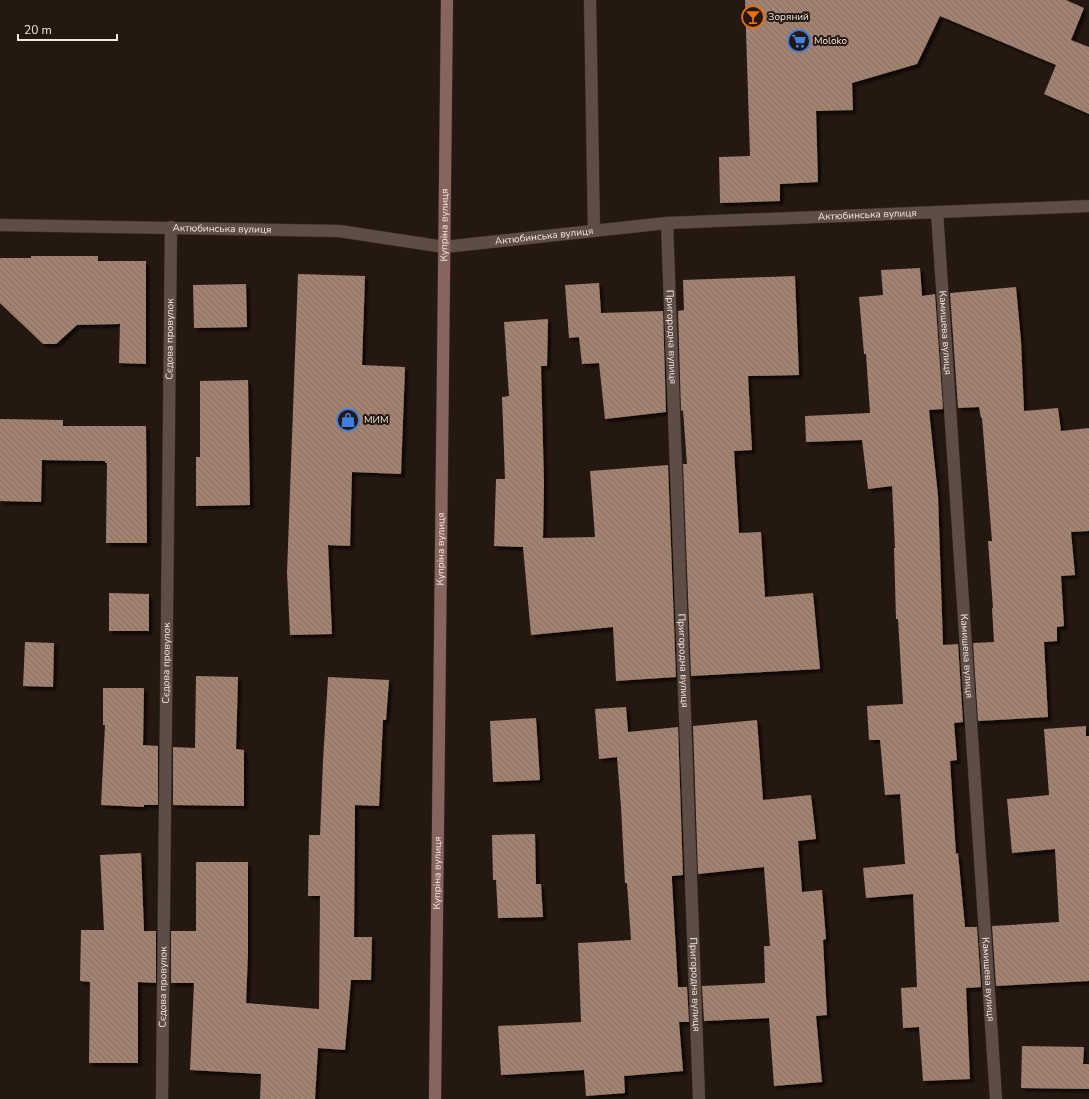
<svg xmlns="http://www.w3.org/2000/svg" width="1089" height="1099" viewBox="0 0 1089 1099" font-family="'Nunito Sans',sans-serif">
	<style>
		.building { fill: url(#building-back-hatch); filter: url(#shadow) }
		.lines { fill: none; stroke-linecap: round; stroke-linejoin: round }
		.lane-casing { stroke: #3c322e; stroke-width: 13 }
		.street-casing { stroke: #3c322e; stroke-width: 13 }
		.secondary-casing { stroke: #3c322e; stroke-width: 13 }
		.lane { stroke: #5d4d44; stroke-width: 12 }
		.street { stroke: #5d4d44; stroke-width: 12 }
		.secondary { stroke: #87645d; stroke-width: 12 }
		.labels { text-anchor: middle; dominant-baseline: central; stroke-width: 4; stroke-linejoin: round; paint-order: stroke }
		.poi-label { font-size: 10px; fill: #f2e8e2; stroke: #251810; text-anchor: start }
		.street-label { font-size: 10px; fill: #f2e8e2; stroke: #251810 }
	</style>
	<defs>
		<pattern id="building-back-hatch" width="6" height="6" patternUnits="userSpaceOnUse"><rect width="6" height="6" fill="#a2826f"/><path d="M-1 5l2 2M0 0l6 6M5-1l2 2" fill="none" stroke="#836d60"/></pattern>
		<filter id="shadow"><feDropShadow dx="3.5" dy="3.5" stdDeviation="1" flood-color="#0009"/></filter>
	</defs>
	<rect width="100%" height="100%" fill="#251810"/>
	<!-- building -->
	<path class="building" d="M745,0H1066L1084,8L1071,40L1089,47V114L1044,94L1056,65L940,16L917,64L852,83L853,110L816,111L818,182L780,184V201L720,203L719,157L750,156Z
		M31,256H98V261H146V364L119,363L120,324L77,325L56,344H43L0,303V258H31Z
		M920,268L922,296L935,294L943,409L929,410L938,496L943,645L958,644L963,722L954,723L957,760L950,761L956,854L958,853L965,927H977L981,987L966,988L970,1079L923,1081L919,1027L903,1028L901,988L917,987L913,894L866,898L863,868L905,864L900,794L885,795L880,740H869L867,706L903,704L898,619H896L894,548H895L892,486L868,489L862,440L806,442L805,416L870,413L866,354H864L859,297L883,295L881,270Z
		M298,274L365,276L362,365L405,367L401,474L352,472L350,546L328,545L332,634L290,635L287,573Z
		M795,276L799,375L748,376L752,450L734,451L739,533L761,532L765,597L813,593L820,669L691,676L683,464H687L683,410L681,411L678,311L684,310L683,280Z
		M599,283L601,313L663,311L666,412L605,419L599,363L582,364L579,337L569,338L565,285Z
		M246,284L247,327L194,328L193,285Z
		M1016,287L1021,341L1024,411L1058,408L1061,431L1089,428V531L1071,532L1075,575L1061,576L1064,626L1057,627V641L1044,642L1048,717L978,721L973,643L994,642L992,608H993L988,541H992L982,418H981L979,407L958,408L950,293Z
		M548,319L547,366H541L544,484L543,538L595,537L590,471L668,465L676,677L616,681L613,627L531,635L523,547L494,546L496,479H505L502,397L509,396L504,322Z
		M248,380L250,505L196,506V457H200V381Z
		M0,419L63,420V426H146L147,543H106L107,463H105V461L42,460L41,502L0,501Z
		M109,593L149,594V631H109Z
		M25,642L54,643L53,687L23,686Z
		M196,676L238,677L236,749L244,750V806L173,805V747L195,748Z
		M328,677L389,680L386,720H383L379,806L355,805L354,937H372L371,980H351L345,1050L318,1048L315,1099H260L261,1074L190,1070L194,983H171V931H196V862H248V953L246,1003L319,1009L320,896H308L309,835H320L323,761Z
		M103,688H144L143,745L158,746V805H144V807L101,805L105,725H103Z
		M626,707L628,732L678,727L683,875L672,876V881L678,987H687L689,1022H679L683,1071L624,1076L625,1093L586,1096L584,1070L501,1075L498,1026L581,1022L578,943L631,940L627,883H625L621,807L617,757L599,759L595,709Z
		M536,718L540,780L493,782L490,721Z
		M757,720L763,800L811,795L816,839L798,841L802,892L822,890L826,939L823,940L827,1015L816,1016L822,1082L774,1086L769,1018L704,1021L702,986L765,983L764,946H770L764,867L698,874L693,726Z
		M1086,726V736H1089V981L996,986L992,926L1059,922L1055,849L1012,853L1007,799L1049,795L1044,729Z
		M535,834L536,884H541L543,917L498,918L496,880H493L492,835Z
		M141,853L144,931H156V983L138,982V1063H89L90,982L80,981L81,930H104L100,855Z
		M1022,1046L1084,1047L1083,1064H1089V1089L1021,1088Z"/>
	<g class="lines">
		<!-- lane casing -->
		<g class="lane-casing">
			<path id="lane" d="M590,0L594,231"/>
		</g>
		<!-- street casing -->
		<g class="street-casing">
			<g id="street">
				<path id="s1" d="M937,212L996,1099"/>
				<path id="s2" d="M667,223L699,1099"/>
				<path id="s3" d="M0,225L339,231L444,247L667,223L1089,206"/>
				<path id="s4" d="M162,1099L171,227"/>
			</g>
		</g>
		<!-- secondary casing -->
		<g class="secondary-casing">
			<g id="secondary">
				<path id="s5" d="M435,1099L447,0"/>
			</g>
		</g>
		<!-- lane -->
		<use href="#lane" class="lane"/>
		<!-- street -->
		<use href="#street" class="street"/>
		<!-- secondary -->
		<use href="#secondary" class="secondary"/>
	</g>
	<!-- icons -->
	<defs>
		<g id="bar-ring" transform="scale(1.15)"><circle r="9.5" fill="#251810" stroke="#e8710a" stroke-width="1.5"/><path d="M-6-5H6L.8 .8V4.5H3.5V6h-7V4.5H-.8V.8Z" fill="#e8710a"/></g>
		<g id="supermarket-ring" transform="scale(1.15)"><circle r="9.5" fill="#251810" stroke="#3f7fe0" stroke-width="1.5"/><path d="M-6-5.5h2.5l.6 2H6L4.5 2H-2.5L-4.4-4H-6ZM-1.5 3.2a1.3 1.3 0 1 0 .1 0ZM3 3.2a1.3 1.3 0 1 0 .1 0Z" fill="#3f7fe0"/></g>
		<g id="shop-ring" transform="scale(1.15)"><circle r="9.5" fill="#251810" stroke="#3f7fe0" stroke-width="1.5"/><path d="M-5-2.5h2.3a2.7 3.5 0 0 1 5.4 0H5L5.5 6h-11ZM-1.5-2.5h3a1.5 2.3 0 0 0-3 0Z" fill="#3f7fe0"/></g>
	</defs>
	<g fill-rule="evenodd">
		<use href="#bar-ring" x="753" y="17"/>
		<use href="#supermarket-ring" x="799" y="41"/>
		<use href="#shop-ring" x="348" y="420"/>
	</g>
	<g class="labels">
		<!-- poi labels -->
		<g class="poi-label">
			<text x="768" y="17">Зоряний</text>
			<text x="814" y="41">Moloko</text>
			<text x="364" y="420">МИМ</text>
		</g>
		<!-- street labels -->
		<g class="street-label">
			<text stroke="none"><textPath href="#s3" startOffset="870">Актюбинська вулиця</textPath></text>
			<text stroke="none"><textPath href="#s5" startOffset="874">Купріна вулиця</textPath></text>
			<text stroke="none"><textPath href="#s3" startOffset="222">Актюбинська вулиця</textPath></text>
			<text stroke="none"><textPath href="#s3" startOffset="546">Актюбинська вулиця</textPath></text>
			<text stroke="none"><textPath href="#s1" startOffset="121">Камишева вулиця</textPath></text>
			<text stroke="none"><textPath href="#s2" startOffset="114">Пригородна вулиця</textPath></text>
			<text stroke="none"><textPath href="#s4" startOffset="760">Сєдова провулок</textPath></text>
			<text stroke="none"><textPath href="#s5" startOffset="550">Купріна вулиця</textPath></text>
			<text stroke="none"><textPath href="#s1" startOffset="445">Камишева вулиця</textPath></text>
			<text stroke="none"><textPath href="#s2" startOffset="438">Пригородна вулиця</textPath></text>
			<text stroke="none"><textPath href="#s4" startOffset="436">Сєдова провулок</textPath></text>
			<text stroke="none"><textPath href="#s5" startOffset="226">Купріна вулиця</textPath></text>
			<text stroke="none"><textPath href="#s1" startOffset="769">Камишева вулиця</textPath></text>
			<text stroke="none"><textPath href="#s2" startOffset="762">Пригородна вулиця</textPath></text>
			<text stroke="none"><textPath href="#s4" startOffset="112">Сєдова провулок</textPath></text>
		</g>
	</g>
	<!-- scale -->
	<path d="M18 34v6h99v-6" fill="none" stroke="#f2e8e2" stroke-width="2"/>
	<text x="24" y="34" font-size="12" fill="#f2e8e2" stroke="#251810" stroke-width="3" paint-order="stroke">20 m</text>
</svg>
